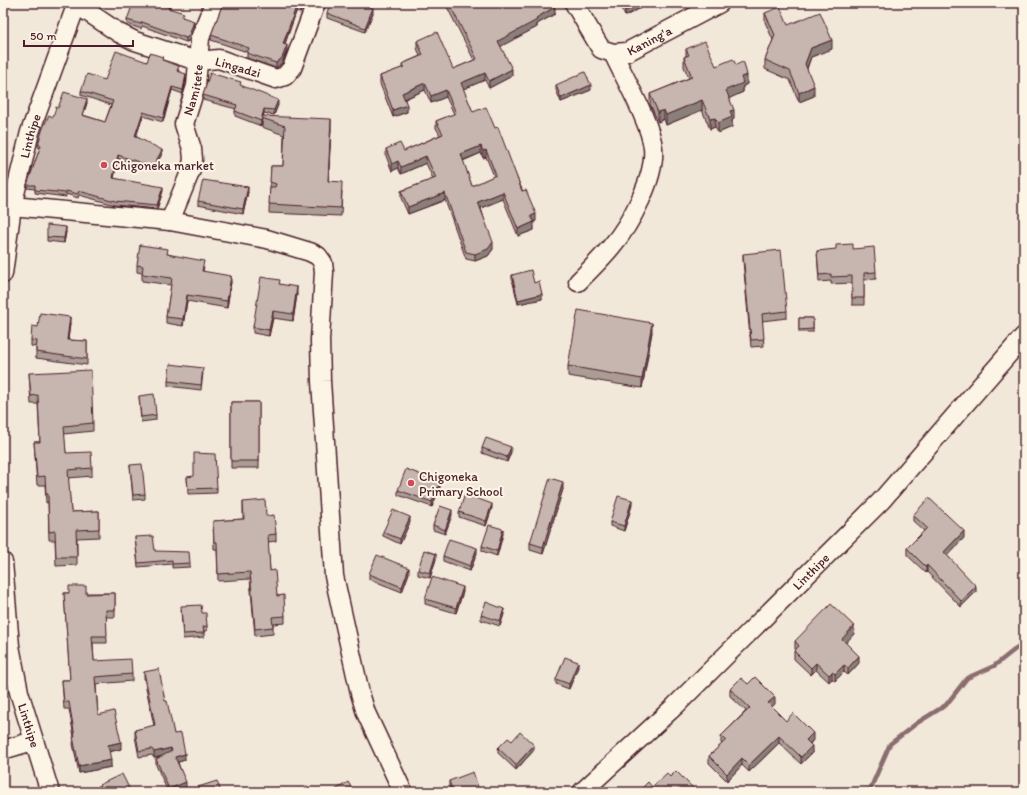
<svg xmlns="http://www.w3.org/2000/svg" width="1027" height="795" viewBox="0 0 1027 795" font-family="Itim,sans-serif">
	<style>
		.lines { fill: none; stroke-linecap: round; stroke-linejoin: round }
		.stream { stroke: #8b6d6f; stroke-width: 4.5 }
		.minor-casing { stroke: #4a1f2b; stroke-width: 21 }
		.minor { stroke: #fcf5e5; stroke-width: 18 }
		.wall { fill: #ab9d96; stroke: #4a1f2b; fill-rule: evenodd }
		.shaded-wall { fill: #8b7f7a; stroke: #4a1f2b }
		.building { fill: #c7b6af; stroke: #4a1f2b; fill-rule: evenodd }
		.poi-dot { fill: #d1495b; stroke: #fcf5e5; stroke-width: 1.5 }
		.labels { text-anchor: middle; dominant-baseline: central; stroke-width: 4; stroke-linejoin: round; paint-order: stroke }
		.street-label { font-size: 13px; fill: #4a1f2b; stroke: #fcf5e5 }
		.poi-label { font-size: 13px; fill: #4a1f2b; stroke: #fcf5e5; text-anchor: start }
	</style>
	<rect width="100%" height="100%" fill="#f1e8da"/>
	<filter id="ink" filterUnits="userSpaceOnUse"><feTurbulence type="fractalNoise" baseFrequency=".025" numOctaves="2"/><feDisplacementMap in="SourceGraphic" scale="8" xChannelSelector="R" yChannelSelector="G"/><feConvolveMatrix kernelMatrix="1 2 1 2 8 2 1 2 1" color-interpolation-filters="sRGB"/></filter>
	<g filter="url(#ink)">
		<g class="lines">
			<!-- stream -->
			<path class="stream" d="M869,792L890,744L917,723L946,705L967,678L994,666L1018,647L1024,638"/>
			<!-- minor casing -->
			<g class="minor-casing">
				<g id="minor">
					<path id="s1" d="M574,3L601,49L613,53L627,52L720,3"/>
					<path d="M76,4L119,33L135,41L197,61L219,59L276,79L285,76L292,68L316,3"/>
					<path d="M12,206L170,221L267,239L310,252L318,256L323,263L324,272L320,340L321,381L334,576L360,693L366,713L403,792"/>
					<path id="s2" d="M170,221L191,170L193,159L192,149L184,124L196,86L200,38L214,3"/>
					<path id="s3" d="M3,274L12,206L30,132L77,3"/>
					<path d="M578,282C589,271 601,259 611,247C630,225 656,177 653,148C651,124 624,77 613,53"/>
					<path id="s4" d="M3,562L10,646L19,692L50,792"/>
					<path d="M3,750L33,741"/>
					<path id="s5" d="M582,792L675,706L881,501L1024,336"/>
				</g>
			</g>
			<!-- minor -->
			<use href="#minor" class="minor"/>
		</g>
		<!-- wall -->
		<path class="wall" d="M223,3H304L300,13L296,12L285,44L287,50L282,63L276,68L247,58V52L211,40V35Z
			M445,3H553L555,14L537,24V27L500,46L512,76L489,88L485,80L463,89L473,112L495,128L536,221L533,222L534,230L518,236L503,199L481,208L493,249L488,256L475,261L466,259L445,200L408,214L401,198V191L433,179L426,163L401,174L398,168L392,171L386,156V149L404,151L440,135L436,128V121L454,114L446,97L431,103L425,90L405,99L407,112L393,117L380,84V76L402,68V64L420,56L417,48V41L453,69L474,60ZM481,153L483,158L486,157L494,176L472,186L463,161Z
			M618,3H643V7L625,16Z
			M169,8L184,18L194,26L189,41L186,42L142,26L141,29L127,24V20Z
			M327,13H373L365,32L327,18Z
			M765,13L832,49L811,57L807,69L814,96L799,102L790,80L765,69V60L773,40L765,22Z
			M686,49L716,66L736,65L747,84L743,86V92L729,98L734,119L732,120V127L718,133L715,127L710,129L702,110L666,125L664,119L658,122L650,104V94L689,78L684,67V57L686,56Z
			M163,61L179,70L178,72L186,78L183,94L172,90L163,122L143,116L136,136L162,154L153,170L118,159L114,178L163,191L157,209L115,205L79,195L78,198L66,194V197L35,193V189L27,188V185L40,148L38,147V144L53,117L87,103L83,115L105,122L111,105L81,95V91L147,62Z
			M556,85L591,90L561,102L556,90Z
			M241,86L278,105L274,115L264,113L263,116L331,128L328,181L342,191L341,216L269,213L271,166H283L284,135L262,127V122L261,126L235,116V111L236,109L203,100V95Z
			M248,192L243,214L198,205V201Z
			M66,232L64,243L47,241V237Z
			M853,249L876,272V279L864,280V305H852V283L831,284V281L819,282L817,251Z
			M168,254L204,267L203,271L231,282L227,308L187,301L183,326L166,323V317L171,285L142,281V273L137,272V265Z
			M743,254L787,311V318L762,321L764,346L751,347L743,261Z
			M512,275L534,283L542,299L518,304L512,279Z
			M280,284L297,294L293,321L273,318L269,336L253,333V327Z
			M799,318H813V332H799Z
			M70,323L68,340L87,341V365L36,358V347L31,346V340L38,327Z
			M652,332L642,388L568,376V366Z
			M29,373L93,423V431L64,434L66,453L92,468V476L68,478L71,512L99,511V537L77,538V565L56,566L55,540H49L48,502L46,503L45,485H37L34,442H40L38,404H31Z
			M203,373L201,390L168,386V381Z
			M139,396L156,415V420L141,422Z
			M231,402H259V468H231Z
			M482,448L511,452L507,462L482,453Z
			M130,465L145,494V499L133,500Z
			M187,477L217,488V493L188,494Z
			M440,487L432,507L398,495V490Z
			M563,489L543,554L530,550V543Z
			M243,502L266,516L276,534V541L268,542L270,571L277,596L285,616V623L273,624V634L255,636L250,579L218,581L217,549H214L213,521L243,519Z
			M632,505L624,531L610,526V522Z
			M492,508L486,526L459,517V512Z
			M452,515L445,534L433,530V525Z
			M913,515L964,538L947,555L976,592L961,607L927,572L926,573L907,555V548L924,531L913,521Z
			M410,522L400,544L383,536V532Z
			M503,534L497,556L482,551V546Z
			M135,537L155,551L190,563V567L172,568V564L138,567Z
			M477,553L470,571L443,561V556Z
			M436,559L430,578L418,575V570Z
			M409,573L402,592L369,579V574Z
			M463,592L456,613L425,604V599Z
			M64,593H115V617H106L107,643H93L94,661L132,674V681L96,684L98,715L121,749L109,752L111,767L79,773L73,744L74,737L69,709H64L62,680H70Z
			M181,611L202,613L207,626V631H204V637L183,639Z
			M504,614L500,626L481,620V615Z
			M854,634L845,643L859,663L848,675L844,672L835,681L832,679L829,682L816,670L811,675L794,659V651L796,650L795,649V641Z
			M578,667L569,689L556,684V679Z
			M144,672L165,701L174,734L185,760L178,762L186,788L177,792H168L156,765V759L163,756L154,758L152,755L139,757L135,736V730L154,726L144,678Z
			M748,684L775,704L772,707L786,721L813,740L810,744L812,753L801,764L779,743L749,772L742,765L727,781L709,763V756L722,744L721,743V736L746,711L730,696V689Z
			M512,741L534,750L516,770L498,753V748Z
			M449,781L479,792H451L449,786Z
			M99,785L131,792H99Z"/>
		<!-- shaded-wall -->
		<path class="shaded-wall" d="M169,3H171L168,13V8Z
			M303,3H304L300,13V9Z
			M641,3H643V7L625,16V11Z
			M296,7V12L283,49V44Z
			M555,7V14L537,24V27L498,48V41L536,18Z
			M373,8V13L365,32V28Z
			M194,21V26L189,41L186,42V38Z
			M832,40V49L811,57L805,73V64L811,48Z
			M287,45V50L282,63L276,68V63Z
			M512,69V76L489,88V81Z
			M485,73V80L461,90V83Z
			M186,74V78L183,94V90Z
			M747,75V84L743,86V92L726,100V90L741,77Z
			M425,83V90L402,100V93Z
			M591,85V90L561,102V98Z
			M814,86V96L799,102V93Z
			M172,87V90L163,122V118Z
			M446,90V97L431,103V96Z
			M87,99V103L82,118V115Z
			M278,100V105L274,115V110Z
			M702,100V110L666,125V115Z
			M407,105V112L393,117V110Z
			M264,109V113L263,118H262L261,126V121Z
			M664,110V119L658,122V112Z
			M734,110V119L732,120V127L718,133V123L730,111Z
			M143,112V116L135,140V136Z
			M715,118V127L710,129V119Z
			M331,119V128L328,190V181Z
			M481,146V153L461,161V154Z
			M162,150V154L153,170V167Z
			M486,150V157L483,158V151Z
			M118,155V159L113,182V178Z
			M426,156V163L401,174V167Z
			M398,161V168L392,171V164Z
			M163,187V191L157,209V205Z
			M248,187V192L243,214V209Z
			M503,192V199L478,209V202Z
			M445,193V200L408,214V207Z
			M536,214V221L531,223V216Z
			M534,222V230L518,236V229Z
			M66,227V232L64,243V238Z
			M493,242V249L488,256L475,261V254Z
			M231,276V282L227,308V301Z
			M297,287V294L293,321V314Z
			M542,294V299L518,304V300Z
			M187,295V301L183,326V319Z
			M273,311V318L269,336V330Z
			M70,317V323L67,347V340Z
			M652,323V332L642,388V379Z
			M511,447V452L507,462V457Z
			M440,482V487L432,507V502Z
			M563,482V489L543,554V547Z
			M632,500V505L624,531V526Z
			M492,504V508L486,526V521Z
			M452,510V515L445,534V530Z
			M410,517V522L400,544V539Z
			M503,529V534L497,556V551Z
			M964,531V538L944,559V552Z
			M477,548V553L470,571V566Z
			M436,554V559L430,578V573Z
			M927,565V572L926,573V567Z
			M409,568V573L402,592V587Z
			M976,586V592L961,607V601Z
			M463,587V592L456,613V608Z
			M504,609V614L500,626V621Z
			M854,626V634L842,647V639Z
			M859,656V663L848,675V668Z
			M578,662V667L569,689V684Z
			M816,663V670L811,675V668Z
			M844,665V672L835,681V674Z
			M832,672V679L829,682V675Z
			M775,697V704L768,711V703Z
			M813,733V740L806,748V740Z
			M779,736V743L749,772V765Z
			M121,742V749L108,752V745Z
			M534,745V750L516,770V765Z
			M812,746V753L801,764V757Z
			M171,748V754L154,758V752Z
			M185,754V760L175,763V757Z
			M742,758V765L727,781V774Z
			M111,760V767L79,773V766Z
			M186,782V788L177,792H169V789Z
			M479,790V792H473Z"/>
		<!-- building -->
		<path class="building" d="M133,3H169L168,8L184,13L182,17L194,21L189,36L186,38L142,22L141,24L127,20Z
			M223,3H303L300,9L296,7L283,44L287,45L282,58L276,63L247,53L249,48L211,35Z
			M330,3H358L373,8L365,28L327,13Z
			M449,3H553L555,7L536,18L537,20L498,41L512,69L489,81L485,73L461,83L473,112L486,107L495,128L498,127L522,191L526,190L536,214L531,216L534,222L518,229L503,192L478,202L493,242L488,249L475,254L466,252L445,193L408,207L401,191L436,178L426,156L401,167L398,161L392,164L386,149L400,143L404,151L443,134L436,121L456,113L446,90L431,96L425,83L402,93L407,105L393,110L380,76L404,67L402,64L423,55L417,41L437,32L453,69L477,59ZM481,146L483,151L486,150L496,175L472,186L461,154Z
			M620,3H641L625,11Z
			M780,7L788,25L820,12L832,40L811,48L805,64L814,86L799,93L790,71L765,60L775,35L765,13Z
			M705,41L716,66L733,59L736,65L742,62L744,63L747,75L741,77L743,83L726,90L734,110L730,111L732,117L718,123L715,118L710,119L702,100L666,115L664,110L658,112L650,94L692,77L684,57L689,55L686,49Z
			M116,51L147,62L150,53L163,57L162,60L179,66L177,71L186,74L183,90L172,87L163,118L143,112L135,136L162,150L153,167L118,155L113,178L163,187L157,205L115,201L79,191L78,194L66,191V193L35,190V185H27L41,145L38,144L43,128L49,115L53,117L56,107L58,108L64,92L87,99L82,115L105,122L113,101L81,91L87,74L105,80Z
			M585,72L591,85L561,98L556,85Z
			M210,73L241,82L240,85L278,100L274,110L264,109L261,121L235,111L237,105L203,95Z
			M262,116L331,119L328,181L342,182L341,208L269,204L270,187H275L276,184L270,182L271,166H283L285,126L262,118Z
			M203,180L248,187L243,209L198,201Z
			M47,225L66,227L64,238L47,237Z
			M853,244V249L874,247L876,272L864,273V298H852V276L831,277V274L819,275L817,251L836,249V245Z
			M140,245L168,249L167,254L204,261L202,271L231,276L227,301L187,295L183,319L166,317L172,278L142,274L143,266L137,265Z
			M781,250L787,311L762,314L764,339L751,340L743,254Z
			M531,270L534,283L539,281L542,294L518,300L512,275Z
			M261,277L280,280L279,284L297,287L293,314L273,311L269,330L253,327Z
			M578,310L652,323L642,379L568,366Z
			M40,313L70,317L67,340L87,341V359L36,352L37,341L31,340L32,326L38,327Z
			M799,318H813V329L799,330Z
			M170,364L203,368L201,385L168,381Z
			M91,370L93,423L64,426L66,453L91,452L92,468L68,470L71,512L99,511V529L76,530L77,557H56L55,531L49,532L48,494H46L45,476L37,477L34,442H40L38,395L31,396L29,373Z
			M154,394L156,415L141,417L139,396Z
			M231,402H259V461H231Z
			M486,438L511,447L507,457L482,448Z
			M194,453L215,454L217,488L188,489L187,477L194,476Z
			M142,464L145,494L133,495L130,465Z
			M406,469L440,482L432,502L398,490Z
			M550,478L563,482L543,547L530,543Z
			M465,494L492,504L486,521L459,512Z
			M618,496L632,500L624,526L610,522Z
			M929,498L964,531L944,552L976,586L961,601L927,565L926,567L907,548L927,528L913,515Z
			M265,500L266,516L274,515L276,534L268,535L270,571L275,570L277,596L284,595L285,616L272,617L273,627L255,629L250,572L218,574L217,542H214L213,521L244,519L243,502Z
			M440,506L452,510L445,530L433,525Z
			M393,510L410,517L400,539L383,532Z
			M489,525L503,529L497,551L482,546Z
			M153,536L155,551L189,552L190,563L172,564V560L138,563L135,537Z
			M449,539L477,548L470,566L443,556Z
			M424,550L436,554L430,573L418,570Z
			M377,555L409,568L402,587L369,574Z
			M432,577L463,587L456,608L425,599Z
			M69,586H86V594L115,593V610H106L107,636H92L94,661L131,659L132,674L95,677L98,715L114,711L121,742L108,745L111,760L79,766L73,737H75L69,702H64L62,680H70L64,593H69Z
			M486,602L504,609L500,621L481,615Z
			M831,604L854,626L842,639L859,656L848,668L844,665L835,674L832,672L829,675L816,663L811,668L794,651L799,646L795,641Z
			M201,605L202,613H206L207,626L203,627L204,633L183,634L181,606Z
			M565,657L578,662L569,684L556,679Z
			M159,669L165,701H167L174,734L181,733L185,754L175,757L186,782L169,789L156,759L172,751L171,748L154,752L152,749L139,751L135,730L155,725L144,672Z
			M755,677L775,697L768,703L786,721L793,713L813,733L806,740L812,746L801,757L779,736L749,765L742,758L727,774L709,756L726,740L721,736L750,708L730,689L741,678L748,684Z
			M520,732L534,745L516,765L498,748L508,738L512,741Z
			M676,771L697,792H638L648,782L652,787L667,773L670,777Z
			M473,772L479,790L473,792H453L449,781Z
			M122,774L131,792H102L99,785Z
			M217,781L221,792H196L195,788Z
			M348,782L354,792H332Z"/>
	</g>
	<!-- markers -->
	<g class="poi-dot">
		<circle cx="104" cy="165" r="4"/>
		<circle cx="411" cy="483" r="4"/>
	</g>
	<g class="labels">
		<!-- street labels -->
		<g class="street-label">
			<text stroke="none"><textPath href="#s1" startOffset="105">Kaning'a</textPath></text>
			<text transform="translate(238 67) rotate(16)">Lingadzi</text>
			<text stroke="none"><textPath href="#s2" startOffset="138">Namitete</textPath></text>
			<text stroke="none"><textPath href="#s3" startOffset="141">Linthipe</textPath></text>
			<text stroke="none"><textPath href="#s5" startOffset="318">Linthipe</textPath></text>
			<text stroke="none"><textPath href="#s4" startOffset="166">Linthipe</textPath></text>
		</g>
		<!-- poi labels -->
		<g class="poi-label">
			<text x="112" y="165">Chigoneka market</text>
			<text x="419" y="476">Chigoneka<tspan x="419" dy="15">Primary School</tspan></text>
		</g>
	</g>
	<!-- margin -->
	<rect width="1027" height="795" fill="none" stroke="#fcf5e5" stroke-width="16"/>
	<rect x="8" y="8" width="1011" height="779" fill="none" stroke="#4a1f2b" stroke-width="1.5" filter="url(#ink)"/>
	<!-- scale -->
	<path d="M24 40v6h109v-6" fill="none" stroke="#4a1f2b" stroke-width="2"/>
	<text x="30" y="40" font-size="12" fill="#4a1f2b" stroke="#fcf5e5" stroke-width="3" paint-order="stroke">50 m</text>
</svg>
